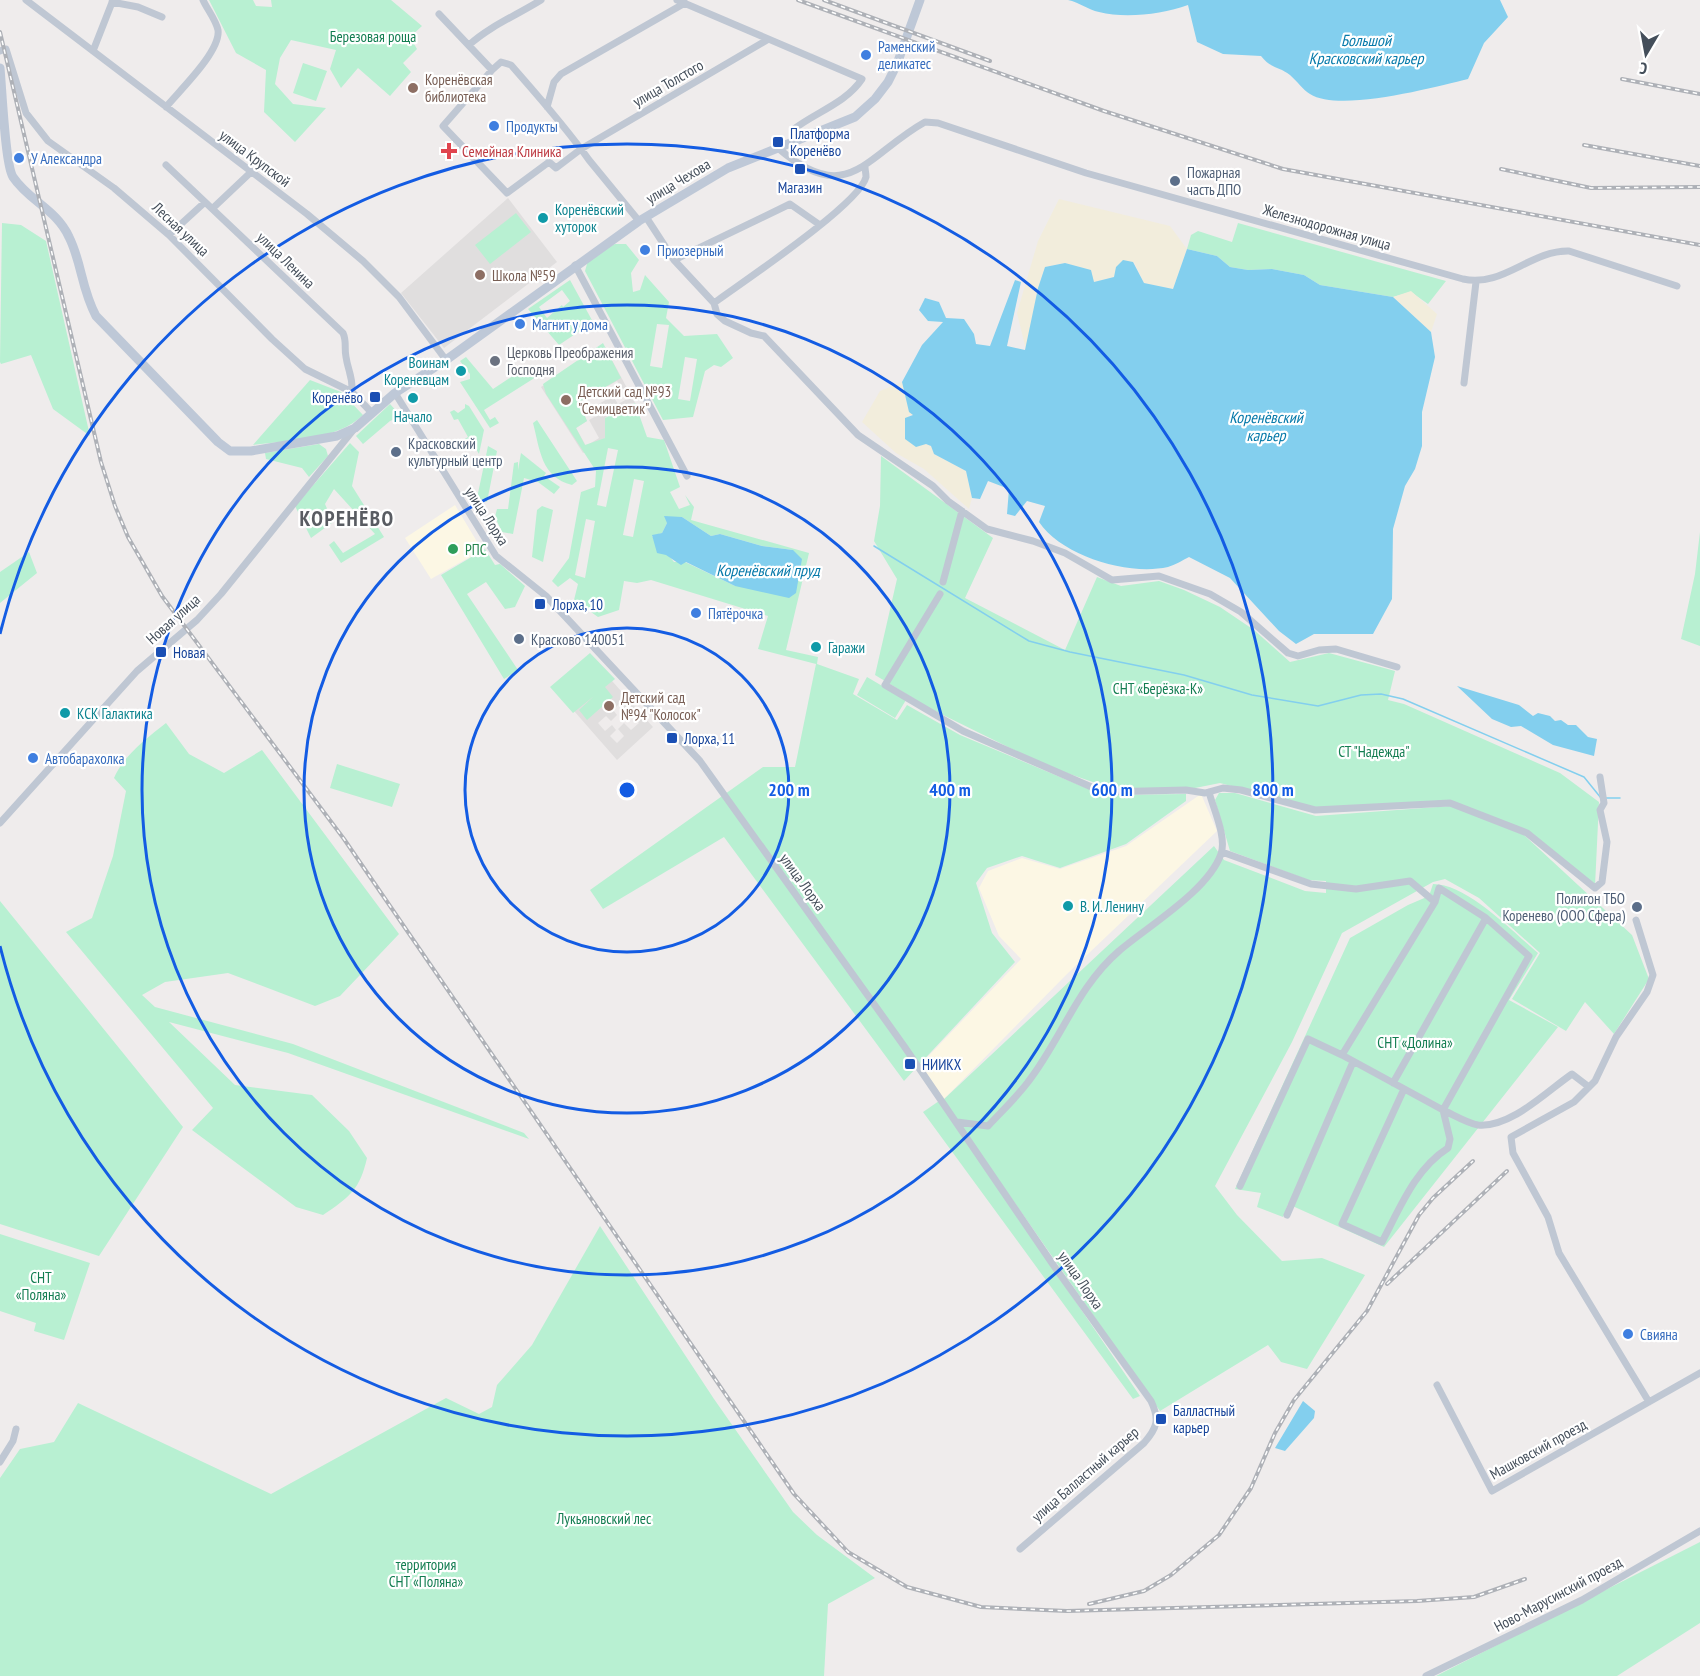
<svg xmlns="http://www.w3.org/2000/svg" width="1700" height="1676" viewBox="0 0 1700 1676" font-family="'PT Sans Narrow',sans-serif">
	<style>
		.commercial { fill: #fcf7e4 }
		.education { fill: #e0dede; fill-rule: evenodd }
		.green { fill: #b8f0d2; fill-rule: evenodd }
		.sand { fill: #f2eddc }
		.water { fill: #83cfee }
		.lines { fill: none; stroke-linecap: round; stroke-linejoin: round }
		.stream { stroke: #83cfee; stroke-width: 1.5 }
		.minor { stroke: #bfc7d3; stroke-width: 7 }
		.secondary { stroke: #bec8d7; stroke-width: 9 }
		.rail-casing { stroke: #aeb1b7; stroke-width: 4 }
		.rail { stroke: #fff; stroke-width: 1.5; stroke-dasharray: 4.5; stroke-linecap: butt }
		.ring { fill: none; stroke: #135ce3; stroke-width: 3 }
		.shop-dot { fill: #3f7fe0; stroke: #fff; stroke-width: 2 }
		.education-dot { fill: #8d6e63; stroke: #fff; stroke-width: 2 }
		.transit-dot { fill: #1a4fb4; stroke: #fff; stroke-width: 2 }
		.health-dot { fill: #e0444e; stroke: #fff; stroke-width: 2 }
		.service-dot { fill: #5c6f8a; stroke: #fff; stroke-width: 2 }
		.culture-dot { fill: #0f9aa8; stroke: #fff; stroke-width: 2 }
		.worship-dot { fill: #6b7280; stroke: #fff; stroke-width: 2 }
		.leisure-dot { fill: #2e9e5b; stroke: #fff; stroke-width: 2 }
		.labels { text-anchor: middle; dominant-baseline: central; stroke-width: 4.5; stroke-linejoin: round; paint-order: stroke }
		.park-label { font-size: 15px; fill: #137d51; stroke: #fff }
		.shop-label { font-size: 15px; fill: #366cbe; stroke: #fff; text-anchor: start }
		.education-label { font-size: 15px; fill: #785e54; stroke: #fff; text-anchor: start }
		.street-label { font-size: 15px; fill: #444e5a; stroke: #fff }
		.transit-label { font-size: 15px; fill: #164399; stroke: #fff; text-anchor: start }
		.health-label { font-size: 15px; fill: #be3a42; stroke: #fff; text-anchor: start }
		.service-label { font-size: 15px; fill: #4e5e75; stroke: #fff; text-anchor: start }
		.culture-label { font-size: 15px; fill: #0d838f; stroke: #fff; text-anchor: start }
		.worship-label { font-size: 15px; fill: #5b616d; stroke: #fff; text-anchor: start }
		.leisure-label { font-size: 15px; fill: #27864d; stroke: #fff; text-anchor: start }
		.water-label { font-size: 16px; font-style: italic; fill: #077aaa; stroke: #fff }
		.district-label { font-size: 21px; font-weight: bold; letter-spacing: 1.5px; fill: #595c62; stroke: #fff }
		.centre { fill: #135ce3; stroke: #fff; stroke-width: 3 }
		.ring-label { font-size: 18px; text-anchor: middle; font-weight: bold; fill: #135ce3; stroke: #fff; stroke-width: 4.5; stroke-linejoin: round; paint-order: stroke }
	</style>
	<rect width="100%" height="100%" fill="#efecec"/>
	<!-- commercial -->
	<path class="commercial" d="M455,505L482,550L431,579L405,538Z
		M1201,794L1217,831L1067,974L943,1100L921,1064L1021,959L999,936L979,888L988,871L1022,858L1060,869L1126,846Z"/>
	<!-- education -->
	<path class="education" d="M508,198L557,262L444,348L401,293Z
		M605,347L635,403L605,418V438L583,453L541,387ZM617,381L629,398L618,404L613,396L593,407L598,415L589,420L599,438L586,446L576,428L587,421L579,402Z
		M589,655L653,727L617,760L553,687ZM620,703L627,711L621,716L626,721L632,716L639,723L631,730L624,723L618,729L624,736L617,743L610,736L616,730L612,725L605,731L598,723L606,716L611,721L617,715L613,710Z"/>
	<!-- green -->
	<path class="green" d="M209,0H253L256,6L272,7L271,0H391L422,26L410,37L417,49L403,63L411,72L390,96L358,68L341,88L330,69L336,50L291,40L280,58L275,84L293,104L326,108L295,142L264,112L266,70L236,53Z
		M303,63L327,71L316,101L293,93Z
		M516,213L531,232L490,264L475,245Z
		M2,223L21,225L46,241L90,436L53,409L31,355L1,364L0,362Z
		M1238,223L1446,281L1428,304L1411,292L1393,297L1320,285L1304,275L1272,269L1248,270L1230,267L1217,256L1187,249L1191,235L1198,231L1232,242Z
		M615,244H626L639,260L631,273L633,292L640,290L645,275L669,302L666,318L684,336L717,334L733,358L721,367L714,365L705,371L693,417L663,420L585,271L589,257ZM657,324L669,325L662,368L650,366ZM685,357L697,359L690,401L678,399Z
		M570,280L593,322L559,345L528,309ZM562,290L570,301L563,307L562,305L547,318L539,307Z
		M603,343L621,378L579,402L587,421L576,428L585,445L605,438V418L635,403L647,437L664,440L680,487L670,492L679,509L690,505L685,495L694,507L691,520L809,553L786,650L818,657L817,664L859,679L853,694L897,720L907,705L960,735L1103,795L1186,794V801L1126,844L1060,868L1022,856L987,868L976,883L992,933L1015,962L904,1081L724,837L603,909L590,890L763,767H795L816,664L758,649L768,616L651,580L637,583L624,581L619,610L598,617L574,600L578,584L570,578L558,587L552,581L569,558L581,492L595,487L596,471L546,394L543,384ZM608,448L618,450L606,507L597,505ZM634,479L644,481L633,537L623,535ZM682,517L711,536L720,534L762,546L793,550L735,586L685,562H674L652,536L662,533L667,523ZM586,519L595,521L585,578L575,575Z
		M466,357L493,389L528,366L536,377L484,410L490,420L495,417L499,423L490,428L460,382L470,379V374L460,361Z
		M310,380L341,392L363,415C336,441 289,440 253,445Z
		M390,404L401,416L390,421L363,444L356,436Z
		M465,404L469,406L484,430L479,454L473,444L469,446L465,439L468,437L458,419L454,420L450,412L454,410L458,413L465,408Z
		M537,420L577,481L572,485C541,477 540,450 533,423Z
		M350,443L359,452L352,486L384,537L341,563L329,545L334,541L343,553L375,534L334,489L325,504L333,522L311,538L295,506Z
		M319,444L326,449L328,456L309,477L302,468L266,459L265,453Z
		M488,446L497,451L487,502L477,498Z
		M521,453L546,473L544,476L560,487L554,494L538,482L524,478L513,534L502,532L495,517L497,509H508L514,463L518,462V470Z
		M881,456L993,538L965,598L1065,650L1097,577L1121,586L1159,581L1184,590L1220,607L1254,630L1290,662L1329,653L1395,671L1388,700L1404,704L1560,773L1599,802L1595,886L1529,832L1452,801L1314,808L1220,783L1195,788H1110L1061,771L1014,750L931,709L875,675L897,579L874,541L880,506Z
		M542,506L553,510L543,562L532,557L537,510Z
		M1700,532V646L1681,639L1695,574Z
		M485,549L495,565L500,564L525,586L515,607L505,609L486,582L467,594L518,670L504,679L441,575Z
		M29,552L37,573L0,603V572Z
		M590,653L615,679L605,687L613,697L587,720L579,710L594,696L573,713L550,687Z
		M867,677L906,700L895,718L857,695Z
		M166,723L189,754L224,773L262,750L399,934L340,996L315,1006L228,973L165,982L142,995L155,1007L293,1044L524,1133L529,1139L288,1053L169,1022L235,1085L312,1095L349,1131L367,1158C360,1189 350,1197 323,1215L296,1207L192,1130L213,1108L66,932L92,918L113,856L126,791L114,778C124,755 147,738 166,723Z
		M337,764L400,784L392,807L330,788Z
		M1219,793H1235L1316,816L1451,806L1524,835L1632,935L1649,979L1614,1034L1585,1002L1566,1031L1512,999L1540,953L1479,898L1445,879L1433,882L1342,933L1292,1042L1215,1186L1237,1215L1282,1261L1322,1258L1365,1275L1307,1369L1281,1362L1268,1345L1160,1411L943,1100L1214,846L1224,860L1305,891L1326,893V881L1308,880L1230,851L1215,800Z
		M1433,884C1467,884 1512,931 1538,953L1509,1000L1558,1027L1384,1247L1288,1204L1283,1217L1257,1207L1261,1193L1235,1189L1350,938L1408,905L1429,896Z
		M0,901L183,1127L99,1256L0,1224Z
		M939,1101L1140,1396L1133,1399L923,1112Z
		M600,1226L714,1399L793,1512L817,1535L875,1578L828,1604L824,1676H0V1478L20,1449L54,1442L78,1403L271,1494L446,1398L479,1414L492,1407L497,1385L532,1345Z
		M0,1234L90,1263L64,1340L34,1331L36,1323L0,1311Z
		M1700,1542V1623L1617,1676H1436Z"/>
	<!-- sand -->
	<path class="sand" d="M1059,199L1170,226L1187,249L1173,289L1144,283L1134,262L1114,277L1093,282L1091,270L1065,263L1045,267L1038,288L1026,350L1017,313L1038,241Z
		M1411,291L1437,314L1431,332L1393,297Z
		M902,382L909,411L912,413L913,415H908L926,444L931,446L934,454L966,471L972,498L969,509L924,469L896,453L862,422L880,391Z"/>
	<!-- water -->
	<path class="water" d="M1068,0H1500L1508,17L1484,43L1468,79C1434,87 1340,113 1310,94C1303,90 1297,81 1290,75C1279,66 1271,69 1261,56L1223,54L1197,42L1188,5C1162,14 1126,19 1099,12C1088,10 1079,2 1068,0Z
		M1187,249L1217,256L1230,267L1248,270L1272,269L1304,275L1320,285L1393,297L1431,332L1435,357L1422,412V446L1415,469L1405,486L1393,529L1392,599L1373,634H1314L1296,644L1279,631L1230,578L1189,557C1183,560 1175,565 1168,567C1128,576 1062,556 1039,522L1045,506L1027,501L1015,516L1007,514L1009,489L988,481L980,499L972,498L966,471L934,454L931,446L926,444L916,447L905,439V418L913,415L909,412L902,382L922,345L943,322L928,321L919,310L925,298L939,302L946,318L964,319L974,334L976,344L990,346L1015,280L1021,282L1007,346L1025,350L1038,288L1045,267L1065,263L1091,270L1094,282L1114,277L1116,267L1123,260L1133,262L1144,283L1173,289Z
		M664,516L682,517L711,536L720,534L762,546L793,550L802,559L796,593L789,598L735,586L686,562L681,565L666,555L657,553L652,535L662,533L667,523Z
		M1457,686L1519,705L1533,716L1538,713L1550,716L1555,721L1561,720L1568,725H1576L1588,737L1597,739L1594,756L1553,745L1521,726L1511,727L1492,719Z
		M1303,1401L1315,1411L1314,1418L1285,1451L1275,1448Z"/>
	<g class="lines">
		<!-- stream -->
		<path class="stream" d="M874,546L1029,641L1070,652L1184,675L1252,695L1318,706L1361,695L1381,694L1403,699L1584,777L1601,798
			M1606,798H1620"/>
		<!-- minor -->
		<path class="minor" d="M26,0L307,214L363,261L399,297L446,360
			M677,0L862,79C846,103 816,112 794,129L792,143
			M112,2L138,7L162,17
			M439,14L492,70
			M469,45C490,26 517,15 541,0
			M0,51L6,49L26,113L48,141L114,188L169,235L272,339L305,369L352,392L372,413
			M93,51L113,0
			M166,107C180,90 221,51 218,30C216,20 207,9 203,0
			M547,107L554,82L561,74L685,3
			M778,148C848,209 866,155 925,122L938,123L1086,173L1463,279C1502,288 1531,250 1569,251L1677,286
			M166,165L343,333C347,342 344,348 346,357C348,371 353,376 352,392
			M213,208L250,173
			M646,217L674,260L714,303L717,314L725,321L751,333L764,336L858,435L933,486L948,501L987,529L1033,541L1065,553L1112,580L1159,576L1210,594L1241,612L1288,653L1298,656L1319,650L1336,649L1397,667
			M639,221L589,160C565,126 538,96 511,65L501,62L492,70L443,126L507,193L549,162L556,168L581,149L767,40
			M169,235L204,203
			M674,260L790,204L820,225
			M575,265L687,476
			M714,303C741,283 860,204 866,177C866,173 865,170 865,167
			M1464,383L1476,282
			M395,393L496,556L546,596L700,761L904,1046L1054,1266L1151,1401C1160,1420 1157,1428 1144,1443L1020,1549
			M943,582L962,511
			M940,594L885,685L963,731L1103,792L1186,790L1205,793L1223,788L1241,790L1315,810L1450,803L1527,833L1595,888L1602,882L1607,842L1600,810L1604,803L1600,777
			M0,823L137,671L197,620L221,594L354,429
			M1222,852L1311,884L1356,889L1410,881L1435,902L1439,888L1486,918L1529,956L1443,1110L1342,1055L1435,902
			M1636,920L1653,975L1647,992L1616,1037L1595,1081L1574,1102L1511,1137L1513,1153L1548,1217L1559,1253L1649,1402
			M1393,1083L1486,918
			M1404,1089L1342,1224L1382,1242C1400,1208 1415,1169 1448,1148L1450,1139L1443,1110C1454,1115 1467,1123 1478,1125C1511,1128 1547,1091 1572,1074L1589,1087
			M957,1122L988,1126C1001,1112 1016,1098 1028,1082C1061,1040 1077,987 1119,951C1148,926 1208,891 1221,854C1227,837 1213,808 1209,792
			M1240,1186L1308,1039L1342,1055
			M1287,1215L1353,1062
			M1437,1385L1492,1491L1700,1373
			M0,1462L13,1441L16,1429
			M1426,1676L1582,1600L1700,1531"/>
		<!-- secondary -->
		<path class="secondary" d="M0,68C2,88 5,165 13,177C29,201 56,209 69,237C82,263 81,288 96,316L218,442L230,451H251L337,436L355,428L395,393L446,360L639,221L728,168L855,117L875,99L888,82L897,64L920,0"/>
		<!-- rail casing -->
		<g class="rail-casing">
			<path id="rail" d="M798,0L1104,111L1283,169L1700,245
				M824,0L990,61
				M0,32L101,462L115,506L128,537L162,596L344,839L794,1494L848,1552L907,1587L981,1607L1067,1611L1417,1601L1474,1597L1525,1579
				M1622,79L1700,94
				M1584,145L1700,166
				M1501,169L1591,188L1700,187
				M1387,1284L1507,1171
				M1089,1604L1144,1591L1171,1575L1219,1535L1251,1488L1275,1433L1294,1400L1367,1311L1419,1215L1433,1198L1473,1161"/>
		</g>
		<!-- rail -->
		<use href="#rail" class="rail"/>
	</g>
	<!-- distance rings -->
	<g class="ring">
		<circle cx="627" cy="790" r="162"/>
		<circle cx="627" cy="790" r="323"/>
		<circle cx="627" cy="790" r="485"/>
		<path d="M0 634A646 646 0 1 1 0 946"/>
	</g>
	<!-- markers -->
	<g class="shop-dot">
		<circle cx="866" cy="55" r="6"/>
		<circle cx="494" cy="126" r="6"/>
		<circle cx="19" cy="158" r="6"/>
		<circle cx="645" cy="250" r="6"/>
		<circle cx="520" cy="324" r="6"/>
		<circle cx="696" cy="613" r="6"/>
		<circle cx="33" cy="758" r="6"/>
		<circle cx="1628" cy="1334" r="6"/>
	</g>
	<g class="education-dot">
		<circle cx="413" cy="88" r="6"/>
		<circle cx="480" cy="275" r="6"/>
		<circle cx="566" cy="400" r="6"/>
		<circle cx="609" cy="706" r="6"/>
	</g>
	<g class="transit-dot">
		<rect x="772" y="136" width="12" height="12" rx="3"/>
		<rect x="794" y="163" width="12" height="12" rx="3"/>
		<rect x="369" y="391" width="12" height="12" rx="3"/>
		<rect x="534" y="598" width="12" height="12" rx="3"/>
		<rect x="155" y="646" width="12" height="12" rx="3"/>
		<rect x="666" y="732" width="12" height="12" rx="3"/>
		<rect x="904" y="1058" width="12" height="12" rx="3"/>
		<rect x="1155" y="1413" width="12" height="12" rx="3"/>
	</g>
	<path class="health-dot" d="M446 142h6v6h6v6h-6v6h-6v-6h-6v-6h6z"/>
	<g class="service-dot">
		<circle cx="1175" cy="181" r="6"/>
		<circle cx="396" cy="452" r="6"/>
		<circle cx="519" cy="639" r="6"/>
		<circle cx="1637" cy="907" r="6"/>
	</g>
	<g class="culture-dot">
		<circle cx="543" cy="218" r="6"/>
		<circle cx="461" cy="371" r="6"/>
		<circle cx="413" cy="398" r="6"/>
		<circle cx="816" cy="647" r="6"/>
		<circle cx="65" cy="713" r="6"/>
		<circle cx="1068" cy="906" r="6"/>
	</g>
	<circle class="worship-dot" cx="495" cy="361" r="6"/>
	<circle class="leisure-dot" cx="453" cy="549" r="6"/>
	<g class="labels">
		<!-- park labels -->
		<g class="park-label">
			<text x="373" y="36">Березовая роща</text>
			<text x="1158" y="688">СНТ «Берёзка-К»</text>
			<text x="1374" y="751">СТ "Надежда"</text>
			<text x="1415" y="1042">СНТ «Долина»</text>
			<text x="41" y="1277">СНТ<tspan x="41" dy="17">«Поляна»</tspan></text>
			<text x="604" y="1518">Лукьяновский лес</text>
			<text x="426" y="1564">территория<tspan x="426" dy="17">СНТ «Поляна»</tspan></text>
		</g>
		<!-- shop labels -->
		<g class="shop-label">
			<text x="878" y="46">Раменский<tspan x="878" dy="17">деликатес</tspan></text>
			<text x="506" y="126">Продукты</text>
			<text x="31" y="158">У Александра</text>
			<text x="657" y="250">Приозерный</text>
			<text x="532" y="324">Магнит у дома</text>
			<text x="708" y="613">Пятёрочка</text>
			<text x="45" y="758">Автобарахолка</text>
			<text x="1640" y="1334">Свияна</text>
		</g>
		<!-- education labels -->
		<g class="education-label">
			<text x="425" y="79">Коренёвская<tspan x="425" dy="17">библиотека</tspan></text>
			<text x="492" y="275">Школа №59</text>
			<text x="578" y="391">Детский сад №93<tspan x="578" dy="17">"Семицветик"</tspan></text>
			<text x="621" y="697">Детский сад<tspan x="621" dy="17">№94 "Колосок"</tspan></text>
		</g>
		<!-- street labels -->
		<g class="street-label">
			<text transform="translate(668 83) rotate(-30)">улица Толстого</text>
			<text transform="translate(255 158) rotate(37)">улица Крупской</text>
			<text transform="translate(678 181) rotate(-31)">улица Чехова</text>
			<text transform="translate(1327 227) rotate(16)">Железнодорожная улица</text>
			<text transform="translate(181 229) rotate(43)">Лесная улица</text>
			<text transform="translate(286 260) rotate(44)">улица Ленина</text>
			<text transform="translate(487 516) rotate(57)">улица Лорха</text>
			<text transform="translate(173 619) rotate(-42)">Новая улица</text>
			<text transform="translate(803 882) rotate(54)">улица Лорха</text>
			<text transform="translate(1081 1280) rotate(55)">улица Лорха</text>
			<text transform="translate(1538 1449) rotate(-29)">Машковский проезд</text>
			<text transform="translate(1085 1474) rotate(-41)">улица Балластный карьер</text>
			<text transform="translate(1558 1594) rotate(-28)">Ново-Марусинский проезд</text>
		</g>
		<!-- transit labels -->
		<g class="transit-label">
			<text x="790" y="133">Платформа<tspan x="790" dy="17">Коренёво</tspan></text>
			<text x="800" y="187" text-anchor="middle">Магазин</text>
			<text x="363" y="397" text-anchor="end">Коренёво</text>
			<text x="552" y="604">Лорха, 10</text>
			<text x="173" y="652">Новая</text>
			<text x="684" y="738">Лорха, 11</text>
			<text x="922" y="1064">НИИКХ</text>
			<text x="1173" y="1410">Балластный<tspan x="1173" dy="17">карьер</tspan></text>
		</g>
		<!-- health labels -->
		<g class="health-label">
			<text x="462" y="151">Семейная Клиника</text>
		</g>
		<!-- service labels -->
		<g class="service-label">
			<text x="1187" y="172">Пожарная<tspan x="1187" dy="17">часть ДПО</tspan></text>
			<text x="408" y="443">Красковский<tspan x="408" dy="17">культурный центр</tspan></text>
			<text x="531" y="639">Красково 140051</text>
			<text x="1625" y="898" text-anchor="end">Полигон ТБО<tspan x="1625" dy="17">Коренево (ООО Сфера)</tspan></text>
		</g>
		<!-- culture labels -->
		<g class="culture-label">
			<text x="555" y="209">Коренёвский<tspan x="555" dy="17">хуторок</tspan></text>
			<text x="449" y="362" text-anchor="end">Воинам<tspan x="449" dy="17">Кореневцам</tspan></text>
			<text x="413" y="416" text-anchor="middle">Начало</text>
			<text x="828" y="647">Гаражи</text>
			<text x="77" y="713">КСК Галактика</text>
			<text x="1080" y="906">В. И. Ленину</text>
		</g>
		<!-- worship labels -->
		<g class="worship-label">
			<text x="507" y="352">Церковь Преображения<tspan x="507" dy="17">Господня</tspan></text>
		</g>
		<!-- leisure labels -->
		<g class="leisure-label">
			<text x="465" y="549">РПС</text>
		</g>
		<!-- water labels -->
		<g class="water-label">
			<text x="1366" y="40">Большой<tspan x="1366" dy="18">Красковский карьер</tspan></text>
			<text x="1266" y="417">Коренёвский<tspan x="1266" dy="18">карьер</tspan></text>
			<text x="768" y="570">Коренёвский пруд</text>
		</g>
		<!-- district labels -->
		<g class="district-label">
			<text x="347" y="518">КОРЕНЁВО</text>
		</g>
	</g>
	<circle cx="627" cy="790" r="9" class="centre"/>
	<g class="ring-label">
		<text x="789" y="796">200 m</text>
		<text x="950" y="796">400 m</text>
		<text x="1112" y="796">600 m</text>
		<text x="1273" y="796">800 m</text>
	</g>
	<!-- north arrow -->
	<g transform="translate(1646 54) rotate(190)" stroke="#ffffff" stroke-width="4.5" paint-order="stroke">
	<path d="M0-4.5L10 22L0 15L-10 22Z" fill="#444e5a"/>
	<text y="-9" font-size="16" font-weight="bold" text-anchor="middle" fill="#444e5a">С</text>
	</g>
</svg>
